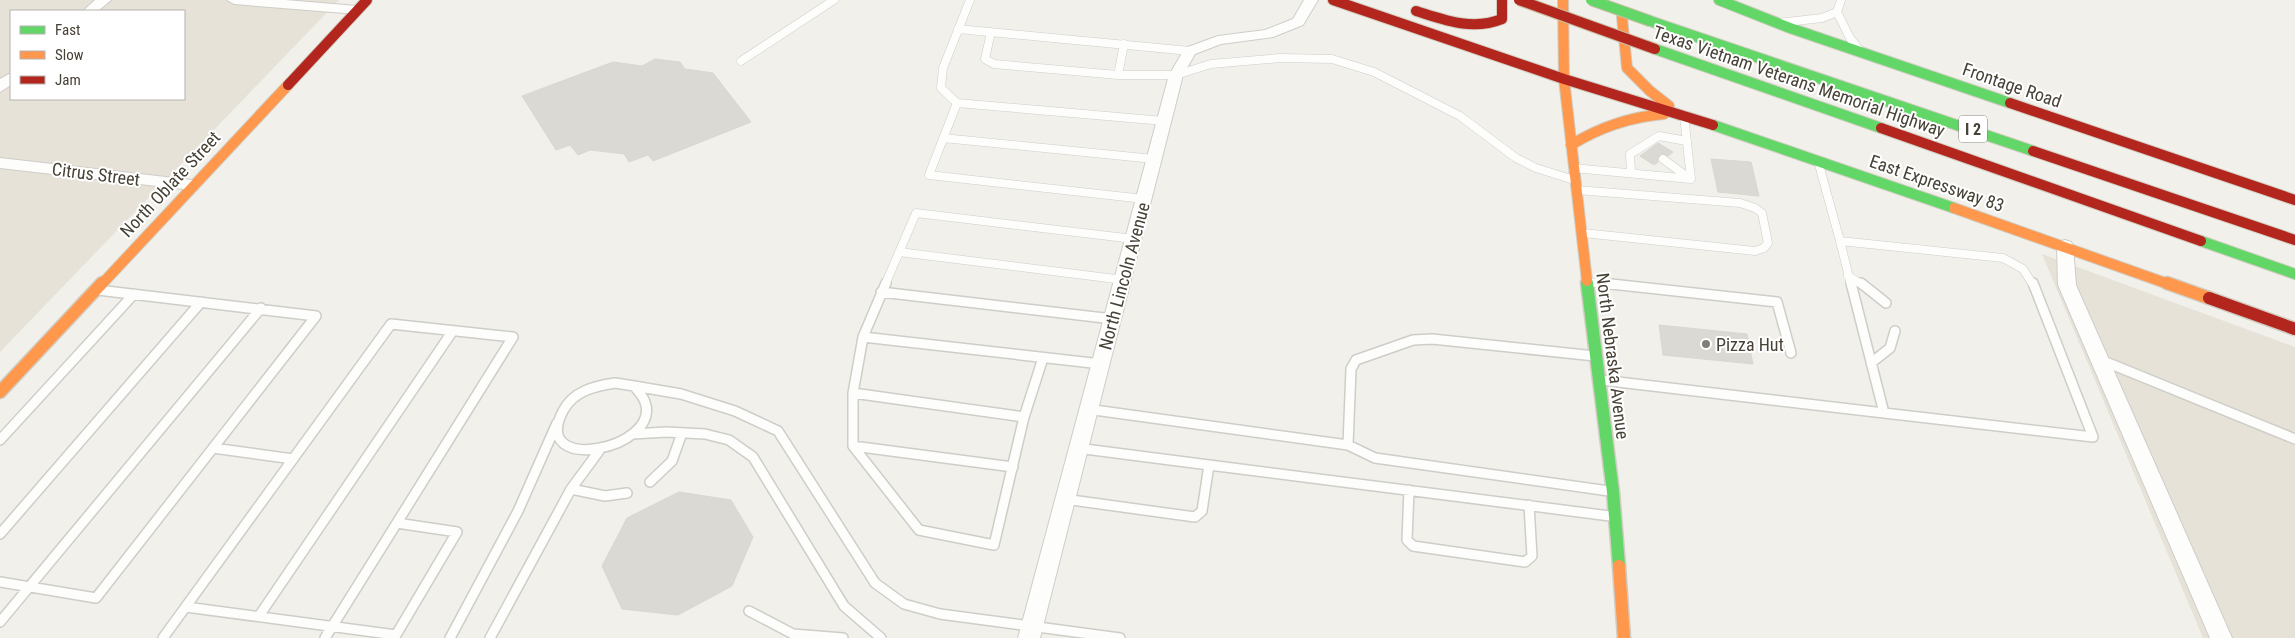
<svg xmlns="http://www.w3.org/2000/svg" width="2295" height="638" viewBox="0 0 2295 638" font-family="'Roboto Condensed',sans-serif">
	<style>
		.residential { fill: #e6e2d8; fill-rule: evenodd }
		.building { fill: #dbd9d3; stroke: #dad7d1 }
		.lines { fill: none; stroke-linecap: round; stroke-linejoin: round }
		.lane-far1-casing { stroke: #cfcdc8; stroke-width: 9 }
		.lane-casing { stroke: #cfcdc8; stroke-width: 12 }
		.street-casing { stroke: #cfcdc8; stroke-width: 2 }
		.fast-far1-casing { stroke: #d1cdc2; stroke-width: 12 }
		.fast-casing { stroke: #d1cdc2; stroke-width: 15 }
		.slow-far1-casing { stroke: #d1cdc2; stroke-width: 12 }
		.slow-casing { stroke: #d1cdc2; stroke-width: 15 }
		.jam-far1-casing { stroke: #d1cdc2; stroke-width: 12 }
		.jam-casing { stroke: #d1cdc2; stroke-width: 15 }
		.lane-far1 { stroke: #fdfdfc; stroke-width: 8 }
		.lane { stroke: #fdfdfc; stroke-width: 9 }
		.street { fill: #fdfdfc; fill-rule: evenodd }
		.fast-far1 { stroke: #63d668; stroke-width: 10 }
		.fast { stroke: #63d668; stroke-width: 12 }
		.slow-far1 { stroke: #ff974d; stroke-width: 10 }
		.slow { stroke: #ff974d; stroke-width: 12 }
		.jam-far1 { stroke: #b3261e; stroke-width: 10 }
		.jam { stroke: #b3261e; stroke-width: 12 }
		.fast-bridge-casing { stroke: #cabea5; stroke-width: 12; stroke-linecap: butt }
		.jam-bridge-casing { stroke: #cabea5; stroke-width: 12; stroke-linecap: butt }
		.fast-bridge { stroke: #63d668; stroke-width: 10 }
		.jam-bridge { stroke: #b3261e; stroke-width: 10 }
		.poi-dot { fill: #837f75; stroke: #fff; stroke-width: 2 }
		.labels { text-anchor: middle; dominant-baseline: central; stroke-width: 4; stroke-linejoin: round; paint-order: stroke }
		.shield { fill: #fff; stroke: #7f7b72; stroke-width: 1 }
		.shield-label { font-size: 16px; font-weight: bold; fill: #484236 }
		.street-label { font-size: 18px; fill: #484236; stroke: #fff }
		.poi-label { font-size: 18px; fill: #484236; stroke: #fff; text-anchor: start }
	</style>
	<rect width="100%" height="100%" fill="#f1f0eb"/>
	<!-- residential -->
	<path class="residential" d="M0,0H339L0,352ZM11,11H184V99H11Z
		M2042,254L2295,347V638H2203Z"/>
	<!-- building -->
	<path class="building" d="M655,59L680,62L685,69L713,73L751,122L653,161L648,155L629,162L624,154L590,150L578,155L570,145L556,150L522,96L613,62L642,66Z
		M1658,143L1673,152L1668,156L1660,154L1658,158V162L1654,165L1640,156Z
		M1711,159L1751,162L1759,196L1718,192Z
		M1659,325L1747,334L1753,364L1663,355Z
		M679,492L731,500L753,537L732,586L678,615L622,609L602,566L627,518Z"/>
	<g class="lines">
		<!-- lane-far1 casing -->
		<g class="lane-far1-casing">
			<path id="lane-far1" d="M1841,0L1837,12L1850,38L1861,52
				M1778,23L1822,18L1837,12
				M958,29L1190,51
				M991,32L985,59L994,64L1118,75H1176L1211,64L1280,58L1332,59L1374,72L1460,116L1516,158L1536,168L1574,180
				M741,61L834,0
				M1118,75L1124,44
				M957,103L941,88L943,68L970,0
				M943,138L1154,159
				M1663,159L1689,178
				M1818,161L1840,241
				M1573,168L1691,179L1684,115
				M1631,172L1630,154L1659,136L1687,141
				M1577,190L1740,203L1755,208L1762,213L1768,243L1764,248L1755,251L1583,233
				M1144,199L929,175L957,103L1164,121
				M899,252L1124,280
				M1848,276L1863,285
				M1589,282L1613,285
				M885,285L916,213L1134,239
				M1851,285L1840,241L2003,258L2023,269L2033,285"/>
		</g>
		<!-- lane casing -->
		<g class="lane-casing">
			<path id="lane" d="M886,283L863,337L853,393V446L919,530L994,545L1024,417
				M1602,283L1777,302L1791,353
				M1851,283L1884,413
				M1861,283L1886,303
				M98,290L316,316
				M881,292L1113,319
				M863,337L1101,364
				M2101,360L2295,439
				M1871,363L1890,348L1895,331
				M1601,380L1884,413
				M615,383L634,386C638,391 643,396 645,402C662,449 529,476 563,411C573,391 595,386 615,383Z
				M634,386L681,394L735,411L778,431L875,583L904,604L940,614L1120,638
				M853,393L1024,417L1043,358
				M1087,409L1348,445L1375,458L1609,491
				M1884,413L2093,437L2033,283
				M633,434L666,432L705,434L729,440L753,457L844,606L881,638
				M0,440L134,294
				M1348,445L1351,369L1356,360L1413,340L1432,339L1595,356
				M853,446L1013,467
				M213,448L293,459
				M1209,465L1610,516
				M650,482L672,461L682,433
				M571,489L605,496L627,493
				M1409,490L1407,540L1413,546L1525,562L1532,556L1529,505
				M1064,499L1195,517L1202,511L1209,465L1077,448
				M0,534L201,302
				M0,582L96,598L316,316
				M186,607L396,635L457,532L397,523
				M749,611L793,634L843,638
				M259,616L452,332
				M0,622L261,308
				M163,638L391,324L513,337L325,638
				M450,638L518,511L557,423
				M490,638L571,489L599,451"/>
		</g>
		<!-- street casing -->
		<g class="street-casing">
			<path id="street" d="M95,0H111L98,11H83Z
				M227,0H285L357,6L364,10L357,14L234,4Z
				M1304,0H1318L1303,25L1273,37L1221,44L1195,54L1183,75L1040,638H1018L1169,75L1185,48L1218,36L1265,30L1293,19Z
				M11,73V85L0,92V79Z
				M0,158L192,180L198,181L200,185L198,189L192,190L0,168Z
				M2065,240L2071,242L2073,246L2076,285L2232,638H2210L2058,285L2057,246L2059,242Z"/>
		</g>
		<!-- fast-far1 casing -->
		<g class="fast-far1-casing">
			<path id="fast-far1" d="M1719,0L1790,28L2010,103
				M1650,21L2033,151
				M1655,49L1881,128
				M1713,125L1954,208
				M2201,241L2295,274
				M1587,281V285"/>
		</g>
		<!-- fast casing -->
		<g class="fast-casing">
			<path id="fast" d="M1587,283L1613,492L1619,566"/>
		</g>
		<!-- slow-far1 casing -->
		<g class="slow-far1-casing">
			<path id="slow-far1" d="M1563,0L1564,79L1587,281
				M1622,17L1627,68L1650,91L1669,106
				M1571,145C1600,127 1629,117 1664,114
				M1954,208L2171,285
				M101,285L288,85"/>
		</g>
		<!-- slow casing -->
		<g class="slow-casing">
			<path id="slow" d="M2167,283L2209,298
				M0,392L102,283
				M1619,566L1624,638"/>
		</g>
		<!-- jam-far1 casing -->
		<g class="jam-far1-casing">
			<path id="jam-far1" d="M1333,0L1564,79L1713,125
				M1416,11C1445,20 1472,31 1502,19V0
				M288,85L367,0
				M2010,103L2295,200
				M1881,128L2201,241
				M2033,151L2295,240"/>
		</g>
		<!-- jam casing -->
		<g class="jam-casing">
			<path id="jam" d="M2209,298L2295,329"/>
		</g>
		<!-- lane-far1 -->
		<use href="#lane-far1" class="lane-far1"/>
		<!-- lane -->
		<use href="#lane" class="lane"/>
		<!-- street -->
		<use href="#street" class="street"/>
		<!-- fast-far1 -->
		<use href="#fast-far1" class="fast-far1"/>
		<!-- fast -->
		<use href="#fast" class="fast"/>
		<!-- slow-far1 -->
		<use href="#slow-far1" class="slow-far1"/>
		<!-- slow -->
		<use href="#slow" class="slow"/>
		<!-- jam-far1 -->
		<use href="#jam-far1" class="jam-far1"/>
		<!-- jam -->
		<use href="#jam" class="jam"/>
		<!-- fast-bridge casing -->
		<g class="fast-bridge-casing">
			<path id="fast-bridge" d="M1591,0L1650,21"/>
		</g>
		<!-- jam-bridge casing -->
		<g class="jam-bridge-casing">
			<path id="jam-bridge" d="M1519,0L1655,49"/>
		</g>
		<!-- fast-bridge -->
		<use href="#fast-bridge" class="fast-bridge"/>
		<!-- jam-bridge -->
		<use href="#jam-bridge" class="jam-bridge"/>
	</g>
	<!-- markers -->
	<circle class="poi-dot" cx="1706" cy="344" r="5"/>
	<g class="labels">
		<!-- shield labels -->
		<rect class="shield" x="1959" y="115.5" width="28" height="27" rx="4"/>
		<g class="shield-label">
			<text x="1973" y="129">I 2</text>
		</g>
		<!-- street labels -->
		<g class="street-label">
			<text transform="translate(1799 81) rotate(19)">Texas Vietnam Veterans Memorial Highway</text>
			<text transform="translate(2012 85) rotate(19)">Frontage Road</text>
			<text transform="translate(96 174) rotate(7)">Citrus Street</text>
			<text transform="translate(1937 183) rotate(19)">East Expressway 83</text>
			<text transform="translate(170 184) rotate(-47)">North Oblate Street</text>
			<text transform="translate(1124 276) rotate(-75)">North Lincoln Avenue</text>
			<text transform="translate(1613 356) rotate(83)">North Nebraska Avenue</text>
		</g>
		<!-- poi labels -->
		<g class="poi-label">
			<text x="1716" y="344">Pizza Hut</text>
		</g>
	</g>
	<!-- legend -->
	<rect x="10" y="10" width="175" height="90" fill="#ffffff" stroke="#b6b3af"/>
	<rect x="20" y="26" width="25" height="8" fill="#63d668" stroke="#b6b3af"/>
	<text x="55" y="35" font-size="15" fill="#484236">Fast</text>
	<rect x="20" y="51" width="25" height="8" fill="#ff974d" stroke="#b6b3af"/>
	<text x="55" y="60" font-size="15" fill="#484236">Slow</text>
	<rect x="20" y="76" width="25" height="8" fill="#b3261e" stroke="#b6b3af"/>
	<text x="55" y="85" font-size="15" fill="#484236">Jam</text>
</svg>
